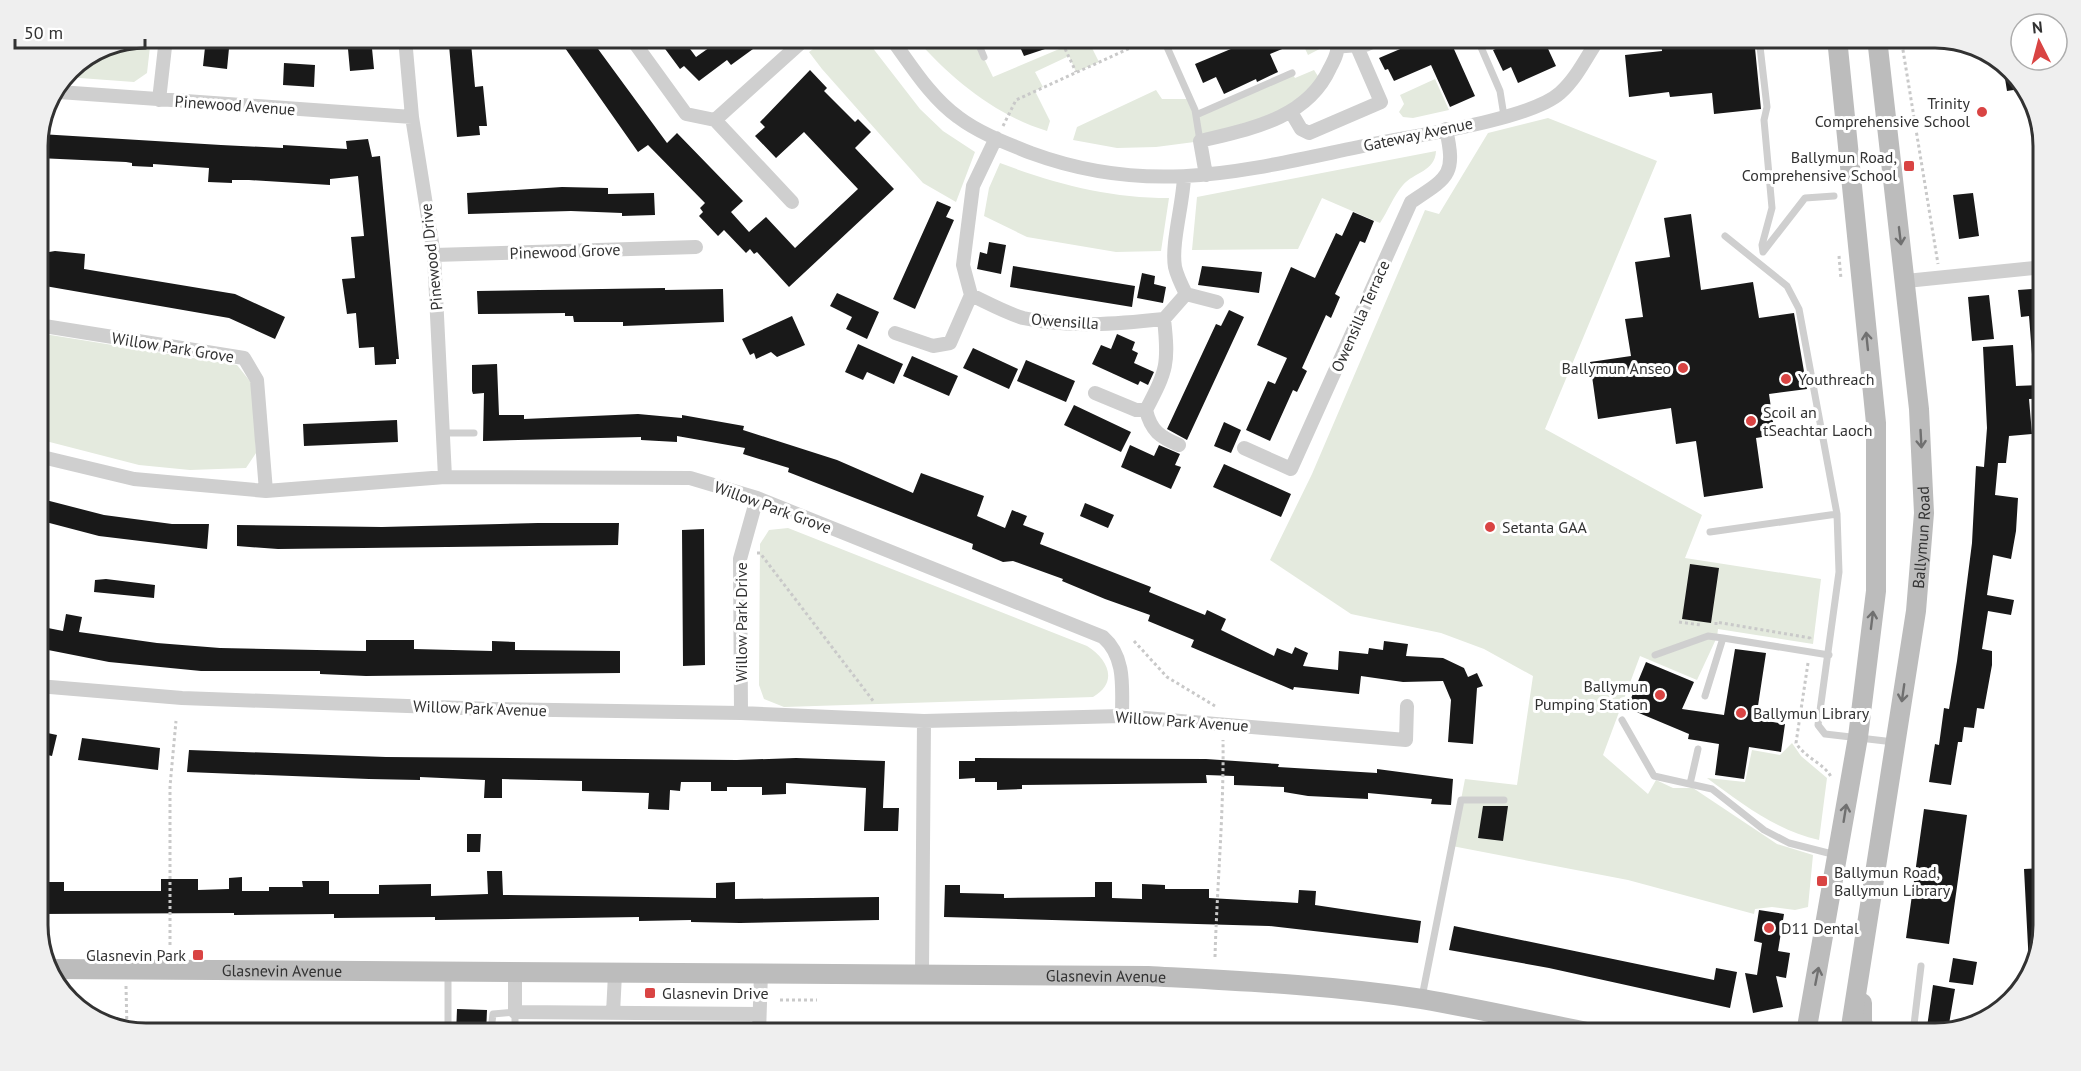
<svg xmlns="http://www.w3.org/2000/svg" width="2081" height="1071" viewBox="0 0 2081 1071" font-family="'PT Sans',sans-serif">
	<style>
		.green { fill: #e4eade }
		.building { fill: #191919 }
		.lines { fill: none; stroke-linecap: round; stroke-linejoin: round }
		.path { stroke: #c9c9c9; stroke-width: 3; stroke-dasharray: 3 3; stroke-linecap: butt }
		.lane { stroke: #cfcfcf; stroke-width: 7 }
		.street { stroke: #cfcfcf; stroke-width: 14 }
		.secondary { stroke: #bcbcbc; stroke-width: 20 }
		.oneway { stroke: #707070 }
		.poi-dot { fill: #d94443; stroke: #fff; stroke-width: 2 }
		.labels { text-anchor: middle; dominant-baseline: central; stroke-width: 6; stroke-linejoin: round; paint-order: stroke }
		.poi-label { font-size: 16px; fill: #323232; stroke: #fff; text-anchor: start }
		.street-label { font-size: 16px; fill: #323232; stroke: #fff }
		.rim { fill: none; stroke: #323232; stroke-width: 3 }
	</style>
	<rect width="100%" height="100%" fill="#fff"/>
	<!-- green -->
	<path class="green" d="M151,38L147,73L134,82L66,77C77,52 125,37 151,38Z
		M828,38H865L920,109L943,131L975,152L956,202L923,183L822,69L809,52Z
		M915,38H974L993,77L1064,47L1060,38H1087L1099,62L1076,72L1069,56L1035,72L1043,87L1035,91L1050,121L1047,131C993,114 952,79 915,38Z
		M1300,38H1384L1367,48L1337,40L1308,55Z
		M1314,70L1323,84L1296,110L1202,141L1156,147L1117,148L1073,140L1077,127L1156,90L1162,99H1190L1196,114L1292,73L1295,78Z
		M1435,79L1449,110L1413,118L1403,117L1399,112L1404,104L1400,95Z
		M1548,118L1657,161L1545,429L1702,515L1685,558L1821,579L1813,644L1718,629L1717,637L1697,680L1640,656L1603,755L1648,794L1656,780L1673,788H1693L1777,844L1813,855L1808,907L1795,910L1772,907L1755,909L1754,914L1628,880L1452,846L1465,779L1517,785L1533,676L1484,649L1441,633L1351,614L1270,560L1312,474L1425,210L1439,214L1488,133Z
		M1436,151C1435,172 1414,172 1403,185C1394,195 1388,211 1380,223L1322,198L1298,249L1192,250L1197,197Z
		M1000,163C1055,184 1110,198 1169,198L1161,251L1116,252L1027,237L984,216L989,188Z
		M38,333L237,365L253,385L256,453L246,468L190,470L139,465L38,439Z
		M788,528L1087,646C1108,659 1119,682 1093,697L784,707L764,699L759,685L760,544L769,530Z
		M1792,743L1801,756L1827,778L1819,840C1777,831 1741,803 1707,778L1745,782L1752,750L1780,755Z"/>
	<!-- building -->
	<path class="building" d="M206,38H230L227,69L203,66Z
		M347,38H371L374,69L350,71Z
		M558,38H590L667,143L677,133L743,201L731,212L749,232L766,217L795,248L858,189L804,132L776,158L755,136L765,127L760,122L810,70L827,88L824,91L855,122L858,119L871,132L855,148L894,189L789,287L757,252L754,254L750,249L746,253L724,230L718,236L699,216L703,212L700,208L705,203L648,145L638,152Z
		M657,38H682L696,57L723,38H768L731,65L727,60L699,81L684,66L680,69Z
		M1016,38H1040L1045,49L1024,56Z
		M1257,38H1309L1270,54L1278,72L1257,82L1256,79L1224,94L1216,77L1203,83L1195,64Z
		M1434,38H1449L1475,96L1450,107L1431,65L1394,81L1388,69L1385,70L1379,58L1419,41L1421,43Z
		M1521,38H1543L1556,66L1518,83L1511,67L1503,71L1493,50Z
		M1661,38H1754L1761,109L1714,114L1712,93L1670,97L1669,92L1629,97L1625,55L1662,51Z
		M471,43L475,87L483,86L487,126H479L480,135L457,137L449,45Z
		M284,63L315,65L314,87L283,85Z
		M2003,66L2025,86L2026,88L2007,91Z
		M40,134L221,145L283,148V145L347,149L346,141L368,139L372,157L380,156L399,359H396V364L375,365L374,347L359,348L356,313L347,314L342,279L355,278L351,237L364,236L358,176L330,179V185L249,180H232V183L208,182L209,168L153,164V167L132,166V163L126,162L38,158Z
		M562,187L608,188V194L654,193L655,215L622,216V213L571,211L468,214L467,193Z
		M1973,193L1979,236L1959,239L1953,195Z
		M937,201L951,207L946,217L954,220L915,309L893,299Z
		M1353,212L1374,221L1365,243L1360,241L1335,294L1340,297L1331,318L1326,315L1302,368L1307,371L1297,392L1293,390L1270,441L1246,430L1268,381L1275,384L1287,358L1257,345L1291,267L1315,278L1336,233L1342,236Z
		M1691,214L1701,290L1753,282L1759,318L1794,313L1807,389L1769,394L1775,435L1756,438L1763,488L1704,497L1696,441L1676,444L1671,408L1598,419L1590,362L1631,356L1625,319L1643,317L1635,262L1670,257L1664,218Z
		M989,242L1006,245L1001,274L977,269L980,252L987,254Z
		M55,251L85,254L84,269L235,294L285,317L275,339L229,318L45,286L49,252Z
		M1013,266L1135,286L1132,307L1010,287Z
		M1202,266L1262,272L1259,293L1198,285Z
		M1142,273L1155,276L1154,284L1166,287L1163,303L1137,298Z
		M665,288V290L723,289L724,322L623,326V322H574L573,316H565V313L478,314L477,291Z
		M2032,289L2033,298L2041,297L2043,367H2033L2029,316L2021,317L2018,290Z
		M837,293L879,312L867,339L846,329L852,317L830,306Z
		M1989,295L1994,339L1972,341L1968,297Z
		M1229,310L1244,317L1187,440L1167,429L1216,324L1221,326Z
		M792,316L805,345L777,357L771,352L756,359L754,353L750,355L742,339Z
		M1117,334L1135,342L1132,350L1138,353L1134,363L1154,372L1148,385L1140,381L1138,385L1092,364L1101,345L1111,349Z
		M858,344L903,364L894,384L867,372L863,380L845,372Z
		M2013,345L2016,386L2043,385V398L2029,399L2032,434L2009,436L2006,463H1998L1995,495L2018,498L2016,531L2011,559L1993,555L1987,595L2014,600L2011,615L1988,611L1982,649L1992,651V665L1984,709L1977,708L1974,728L1964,727L1962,742H1958L1951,785L1929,782L1935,744L1939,745L1944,708L1949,709L1957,661L1972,543L1976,466L1984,467L1987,428L1983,347Z
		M973,348L1018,369L1009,389L963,368Z
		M912,356L958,376L949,396L903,376Z
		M1026,360L1075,381L1066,402L1017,381Z
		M497,364L499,415H524V419L638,414L682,418V415L744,426L743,430L837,460L913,493L921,473L984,496L977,516L1005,528L1012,510L1027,516L1023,525L1044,533L1040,544L1151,587L1149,592L1205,615L1207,610L1226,619L1221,630L1274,656L1277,648L1292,654L1295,647L1308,653L1303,666L1338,670L1339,651L1368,654L1369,648L1383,650L1384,641L1408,644L1406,656L1443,658L1464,668L1468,677L1477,673L1483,686L1477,688L1473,744L1448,742L1451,700L1443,681L1403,682L1361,676L1359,694L1294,687L1293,690L1191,647L1194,640L1148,621L1150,615L1105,599L1062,581L1063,579L1013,561L1003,562L972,549L973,544L788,472L789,468L743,454L745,448L677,436V442L641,440V437L483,441L484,393L473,394L472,391V365Z
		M1074,405L1131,432L1121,452L1064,425Z
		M397,420L398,442L304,446L303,424Z
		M1224,422L1241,430L1231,453L1214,446Z
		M1130,445L1154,456L1159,445L1180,454L1175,465L1181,467L1171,489L1121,467Z
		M1224,464L1291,494L1281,517L1213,487Z
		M38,498L104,515L172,524H209L207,549L99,536L38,520Z
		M1085,503L1114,515L1108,528L1080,516Z
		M538,523H619L618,545L278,549L237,546V525L382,527Z
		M704,529L705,665L683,666L682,530Z
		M1690,564L1719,568L1711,623L1682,619Z
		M106,579L155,585L154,598L94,592L95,580Z
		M66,614L82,617L79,632L157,643L220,648L366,651V640H414V649L492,651V641L515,642V650L620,651V673L366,676L320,674V671H201L109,662L38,648V626L63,631Z
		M1735,649L1766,653L1756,719L1785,724L1781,752L1749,747L1744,779L1715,775L1719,744L1688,739L1689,734L1627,708L1646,662L1694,682L1682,709L1724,715Z
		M38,731L57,735L52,756L38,753Z
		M82,738L160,748L158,770L78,760Z
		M189,750L386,757L737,760L796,758L885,761L883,808H899L898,831H864L866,788L786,783V794L762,795V787H727V791H711V782H681L680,791L670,790L669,810L648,809L649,793L582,791V781L502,779V798H484L485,780L420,777V780L369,779L187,772Z
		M975,758L1206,759L1279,764L1278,767L1377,773V769L1453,779L1451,805L1431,804L1432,799L1368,793V799L1308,796L1284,792V787L1234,785V776L1206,775L1207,783L1022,785V789L997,790V782H975V778L959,779V761H975Z
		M1483,806H1508L1503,841L1478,838Z
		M1924,809L1967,815L1949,944L1906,938Z
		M467,834H481L480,852H467Z
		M2043,868V926L2034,966H2029L2024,869Z
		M487,871H502L503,895L716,898V883L735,882V899L879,897V920L740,923L691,922V920L639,921V917L435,920V917L334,918V914L234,915V913L38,914V891L46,890V882H64V891H161V879H198V890L229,889V878L242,877V891H269V887H303L302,881H329V894H379V885L431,884V896L488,894Z
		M1095,882H1112V898L1142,899V884L1165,885V889H1209V898L1283,902L1298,903L1299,890L1316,891L1315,905L1421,921L1418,943L1269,926L944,917L945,885H960V893L1004,894V898L1095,897Z
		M1759,910L1784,914L1778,951L1790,953L1786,978L1776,976L1783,1007L1753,1013L1745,973L1757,975L1762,943L1754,941Z
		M1454,926L1714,980L1716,968L1737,972L1730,1008L1549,968L1449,950Z
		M1953,958L1977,962L1973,985L1949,982Z
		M1933,985L1955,989L1948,1030L1926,1034Z
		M457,1009L487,1010L486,1034H456Z"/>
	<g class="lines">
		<!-- path -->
		<path class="path" d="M1060,38L1076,72
			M1193,38H1197
			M1901,38L1938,264
			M1003,126L1016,100L1152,38
			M1839,256L1841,279
			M757,553H760L874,702
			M1679,622L1701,625
			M1716,625V622L1810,638V641
			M1134,641L1167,677L1215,706
			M1808,663L1796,743C1805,758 1825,764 1831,777
			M170,945V786L176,721
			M1215,957C1217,885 1224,812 1223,740
			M126,986L127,1029
			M780,1000H817"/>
		<!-- lane -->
		<path class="lane" d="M976,38L984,57
			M1163,38L1195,110L1200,141
			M1477,38L1500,91L1504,116
			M1759,38L1767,107L1764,120L1772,208L1762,245L1763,252L1805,198L1834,196
			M1339,50L1367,48L1390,38
			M1196,115L1292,73
			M1725,236L1787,286L1799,309L1837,514L1839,572L1818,725L1825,734L1894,742
			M443,433H474
			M1710,532L1837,514
			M1655,655L1708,636L1723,638
			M1705,696L1723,638L1829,655
			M1622,720L1654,776L1712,789L1764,830L1789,843L1836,855
			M1690,784L1698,749
			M448,973V1033
			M1422,997L1461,800H1504
			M492,1022L493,1014L515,1012V1033
			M1913,1033L1921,966"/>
		<!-- street -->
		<path class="street" d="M405,38L412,117L434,255L445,477
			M631,38L686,114L715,120
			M891,38C911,65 930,97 958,117C979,133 1006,143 1031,153C1156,199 1253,168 1378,143C1419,135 1531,119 1560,93C1577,78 1587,56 1599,38
			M59,92L412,117
			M159,100L166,38
			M1291,112L1301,129L1309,133L1381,102L1358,49
			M715,120L806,38
			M715,120L792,202
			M1206,175L1200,141C1250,129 1307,119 1330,68C1336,57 1339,50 1337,38
			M1184,177C1183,204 1171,244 1175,267C1177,276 1182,286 1186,294L1217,302
			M434,255L696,247
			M1906,281L2043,267
			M971,295C988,303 1006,313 1023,318C1070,328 1117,324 1164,319
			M38,325L244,358L257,380L266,491
			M895,333L933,346L950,343L971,295L963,265L973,186L996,138
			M1095,393L1136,410H1146
			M1179,445C1160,437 1151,431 1146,410C1167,370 1169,364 1164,319L1186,294
			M1244,448L1291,469L1411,202C1449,177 1456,175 1446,129
			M38,456L134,479L266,491L445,477L690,478L757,498L1103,637C1126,657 1122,688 1122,716
			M38,686L182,698L491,709L741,713L924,721L1122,716L1406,740L1407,706
			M741,713L740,559L757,498
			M515,973V1012L759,1014
			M922,973L924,721
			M613,1013L615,974
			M759,1033L761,973"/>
		<!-- secondary -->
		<g class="secondary">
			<path id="s1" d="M50,969L1148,976C1240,981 1331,985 1422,999C1479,1009 1536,1022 1592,1033"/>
			<path d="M1862,1003V1022L1866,1033"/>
			<path d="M1806,1033L1858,737L1876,591V423L1837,38"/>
			<path id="s2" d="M1850,1033L1916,611L1924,513L1919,409L1877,38"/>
		</g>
	</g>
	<!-- one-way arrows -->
	<defs><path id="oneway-shaft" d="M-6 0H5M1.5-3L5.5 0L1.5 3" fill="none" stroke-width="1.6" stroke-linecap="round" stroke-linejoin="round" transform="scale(1.5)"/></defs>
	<g class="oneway">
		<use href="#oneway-shaft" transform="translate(1900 236) rotate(83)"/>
		<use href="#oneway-shaft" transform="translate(1867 341) rotate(-96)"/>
		<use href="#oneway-shaft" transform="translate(1921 439) rotate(87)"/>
		<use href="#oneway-shaft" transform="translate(1872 620) rotate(-83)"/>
		<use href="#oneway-shaft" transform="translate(1903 693) rotate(98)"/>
		<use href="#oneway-shaft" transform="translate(1845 813) rotate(-81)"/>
		<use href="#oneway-shaft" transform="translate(1817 976) rotate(-79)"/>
	</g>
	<!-- markers -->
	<g class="poi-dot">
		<circle cx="1982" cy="112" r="6"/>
		<rect x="1903" y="160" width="12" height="12" rx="3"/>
		<circle cx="1683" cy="368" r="6"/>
		<circle cx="1786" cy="379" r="6"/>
		<circle cx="1751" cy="421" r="6"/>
		<circle cx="1490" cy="527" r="6"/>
		<circle cx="1660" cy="695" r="6"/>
		<circle cx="1741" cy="713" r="6"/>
		<rect x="1816" y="875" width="12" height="12" rx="3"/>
		<circle cx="1769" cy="928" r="6"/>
		<rect x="192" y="949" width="12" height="12" rx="3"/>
		<rect x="644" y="987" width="12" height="12" rx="3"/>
	</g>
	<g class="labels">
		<!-- poi labels -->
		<g class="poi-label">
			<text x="1970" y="103" text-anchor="end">Trinity<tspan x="1970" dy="18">Comprehensive School</tspan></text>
			<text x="1897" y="157" text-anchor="end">Ballymun Road,<tspan x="1897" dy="18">Comprehensive School</tspan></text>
			<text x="1671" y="368" text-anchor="end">Ballymun Anseo</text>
			<text x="1798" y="379">Youthreach</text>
			<text x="1763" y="412">Scoil an<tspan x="1763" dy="18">tSeachtar Laoch</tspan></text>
			<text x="1502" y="527">Setanta GAA</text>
			<text x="1648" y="686" text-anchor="end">Ballymun<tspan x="1648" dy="18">Pumping Station</tspan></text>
			<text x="1753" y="713">Ballymun Library</text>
			<text x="1834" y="872">Ballymun Road,<tspan x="1834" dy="18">Ballymun Library</tspan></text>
			<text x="1781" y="928">D11 Dental</text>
			<text x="186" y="955" text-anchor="end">Glasnevin Park</text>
			<text x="662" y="993">Glasnevin Drive</text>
		</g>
		<!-- street labels -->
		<g class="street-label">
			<text transform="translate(235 105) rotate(4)">Pinewood Avenue</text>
			<text transform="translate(1418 134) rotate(-12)">Gateway Avenue</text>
			<text transform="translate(565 251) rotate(-2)">Pinewood Grove</text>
			<text transform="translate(431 257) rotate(-96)">Pinewood Drive</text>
			<text transform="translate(1360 316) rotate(-66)">Owensilla Terrace</text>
			<text transform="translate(1065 321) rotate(4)">Owensilla</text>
			<text transform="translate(173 347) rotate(9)">Willow Park Grove</text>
			<text transform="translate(773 507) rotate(20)">Willow Park Grove</text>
			<text stroke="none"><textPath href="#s2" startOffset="501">Ballymun Road</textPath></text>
			<text transform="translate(741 622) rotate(-90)">Willow Park Drive</text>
			<text transform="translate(480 708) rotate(2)">Willow Park Avenue</text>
			<text transform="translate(1182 721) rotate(4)">Willow Park Avenue</text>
			<text stroke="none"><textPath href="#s1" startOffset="232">Glasnevin Avenue</textPath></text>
			<text stroke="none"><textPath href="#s1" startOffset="1056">Glasnevin Avenue</textPath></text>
		</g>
	</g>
	<!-- crop -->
	<path d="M0 0H2081V1071H0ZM146 48H1935A98 98 0 0 1 2033 146V925A98 98 0 0 1 1935 1023H146A98 98 0 0 1 48 925V146A98 98 0 0 1 146 48Z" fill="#efefef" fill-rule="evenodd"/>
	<path class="rim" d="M146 48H1935A98 98 0 0 1 2033 146V925A98 98 0 0 1 1935 1023H146A98 98 0 0 1 48 925V146A98 98 0 0 1 146 48Z"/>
	<!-- north arrow -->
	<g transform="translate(2039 42) rotate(354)"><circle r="28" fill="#ffffff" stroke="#adadad" stroke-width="1.5"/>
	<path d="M0-4.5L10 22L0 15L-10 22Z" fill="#d94443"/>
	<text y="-9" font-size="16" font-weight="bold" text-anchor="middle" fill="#323232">N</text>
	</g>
	<!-- scale -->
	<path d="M15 39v9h130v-9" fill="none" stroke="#323232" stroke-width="3"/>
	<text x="24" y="39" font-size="18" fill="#323232" stroke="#ffffff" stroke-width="4.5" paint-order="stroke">50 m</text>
</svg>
